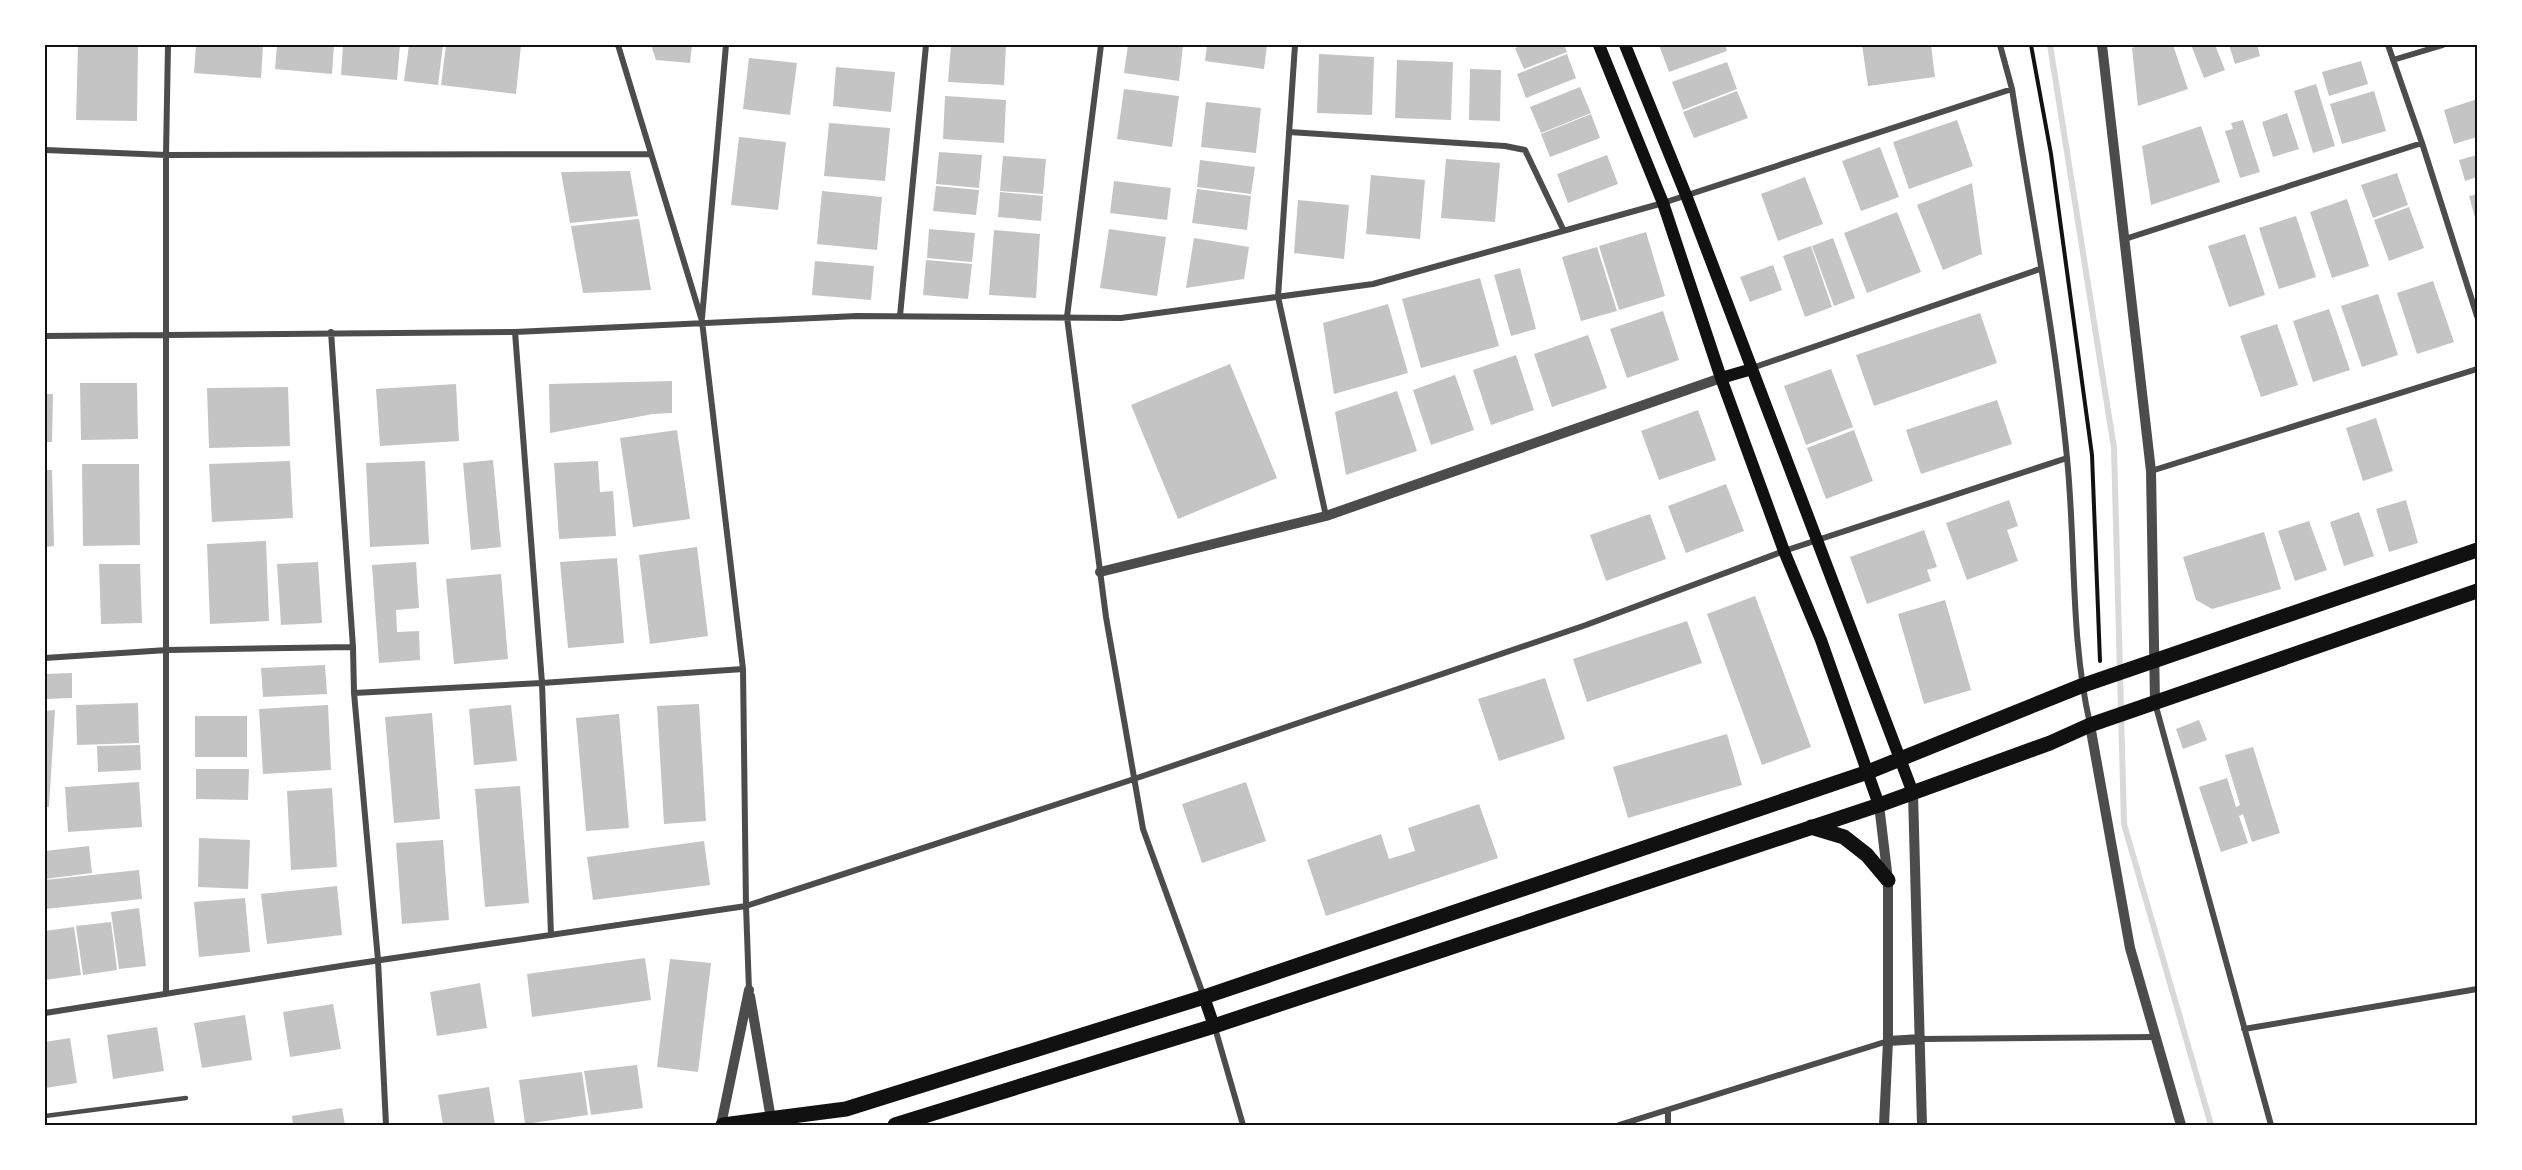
<svg xmlns="http://www.w3.org/2000/svg" width="2522" height="1170" viewBox="0 0 2522 1170" font-family="Arial,sans-serif">
	<style>
		.lines { fill: none; stroke-linecap: round; stroke-linejoin: round }
		.stream { stroke: #d9d9d9; stroke-width: 6 }
		.building { fill: #c4c4c4 }
		.path { stroke: #111; stroke-width: 4 }
		.service { stroke: #4c4c4c; stroke-width: 4.5 }
		.minor { stroke: #4c4c4c; stroke-width: 6 }
		.tertiary { stroke: #4c4c4c; stroke-width: 10 }
		.secondary { stroke: #111; stroke-width: 12 }
		.primary { stroke: #111; stroke-width: 15 }
		.neatline { fill: none; stroke: #111; stroke-width: 2 }
	</style>
	<rect width="100%" height="100%" fill="#fff"/>
	<g class="lines">
		<!-- stream -->
		<path class="stream" d="M2050,45L2114,448L2124,824L2211,1125"/>
	</g>
	<!-- building -->
	<path class="building" d="M78,45L138,46L137,121L76,120Z
		M196,45H263L261,78L194,73Z
		M277,45H334L332,74L275,69Z
		M343,45H400L397,80L341,75Z
		M409,45H443L438,85L404,81Z
		M446,45H521L516,94L441,85Z
		M651,45H692L690,63L656,60Z
		M951,45H1006L1004,85L948,82Z
		M1128,45H1183L1179,81L1124,73Z
		M1207,45H1267L1264,69L1205,61Z
		M1524,45H1564L1567,52L1524,69L1515,48Z
		M1659,45H1725L1727,51L1669,72Z
		M1862,45H1931L1935,77L1868,86Z
		M2141,45H2173L2188,89L2138,106L2132,48Z
		M2191,45H2215L2225,70L2204,78Z
		M2229,45H2257L2260,56L2235,64Z
		M1319,54L1374,57L1372,115L1317,113Z
		M1567,54L1576,78L1526,98L1517,74Z
		M749,58L797,63L790,115L743,109Z
		M1397,60L1453,62L1451,120L1395,118Z
		M2361,61L2368,84L2329,96L2322,72Z
		M1727,62L1737,89L1683,110L1672,82Z
		M836,67L895,72L891,112L833,106Z
		M1470,69L1501,70L1500,121L1469,120Z
		M2316,84L2335,146L2313,153L2294,91Z
		M1580,87L1591,113L1541,133L1530,107Z
		M1124,89L1179,96L1172,147L1117,139Z
		M1737,91L1748,118L1694,138L1683,112Z
		M2374,91L2386,131L2342,144L2330,104Z
		M945,96L1006,100L1004,143L943,139Z
		M2477,99V137L2454,144L2444,110Z
		M1206,102L1261,108L1256,153L1201,147Z
		M2287,113L2299,149L2273,157L2262,122Z
		M1591,114L1600,138L1550,157L1541,134Z
		M1957,120L1973,166L1909,189L1893,142Z
		M2243,120L2260,172L2240,178L2225,131L2233,129L2231,123Z
		M829,123L890,128L885,181L824,176Z
		M2201,126L2220,182L2151,205L2142,146Z
		M739,137L786,142L778,210L731,205Z
		M1880,147L1899,197L1861,211L1842,161Z
		M939,152L982,155L979,188L936,184Z
		M1607,155L1618,184L1568,203L1557,174Z
		M2477,155V177L2465,181L2459,160Z
		M1003,156L1046,159L1043,194L1000,191Z
		M1446,159L1500,163L1495,222L1441,218Z
		M1200,160L1255,167L1251,194L1197,187Z
		M630,171L638,216L570,223L561,172Z
		M2397,173L2408,205L2373,218L2361,185Z
		M1371,175L1425,180L1420,239L1366,234Z
		M1805,177L1823,224L1778,241L1761,194Z
		M1114,181L1171,188L1167,220L1110,213Z
		M1972,183L1982,254L1943,270L1917,205Z
		M936,186L979,190L976,215L933,211Z
		M1197,189L1251,196L1247,230L1192,223Z
		M822,191L882,197L877,250L817,244Z
		M1000,192L1043,196L1041,221L998,217Z
		M2477,194V220L2476,221L2469,196Z
		M2347,199L2369,266L2332,278L2310,212Z
		M1298,200L1349,205L1344,259L1294,253Z
		M2409,207L2424,248L2389,261L2374,220Z
		M1897,212L1921,272L1867,293L1844,233Z
		M2296,216L2316,277L2279,289L2259,228Z
		M639,219L651,290L583,293L571,226Z
		M929,229L975,233L972,262L927,258Z
		M1109,229L1166,237L1157,296L1100,288Z
		M994,230L1040,234L1036,298L989,295Z
		M1646,232L1665,296L1619,310L1599,246Z
		M2245,234L2265,295L2229,307L2208,246Z
		M1194,238L1249,247L1244,279L1186,288Z
		M1833,238L1855,298L1834,306L1812,246Z
		M1811,246L1832,307L1805,317L1783,256Z
		M1597,247L1617,311L1581,321L1562,257Z
		M926,260L972,264L968,299L923,295Z
		M815,261L874,266L871,300L812,295Z
		M1773,265L1782,290L1750,302L1740,277Z
		M1520,268L1536,329L1511,336L1494,275Z
		M1480,278L1499,346L1421,368L1402,299Z
		M2433,281L2454,342L2417,354L2397,293Z
		M2378,294L2398,355L2362,367L2341,306Z
		M1388,304L1408,373L1334,394L1323,323Z
		M2329,309L2350,370L2313,382L2293,321Z
		M1663,311L1679,360L1627,378L1610,329Z
		M1980,313L1997,363L1874,406L1856,355Z
		M2277,324L2298,385L2261,397L2240,336Z
		M1588,335L1607,388L1552,407L1534,354Z
		M1516,355L1534,410L1491,425L1473,370Z
		M1230,364L1277,478L1178,519L1131,405Z
		M1831,369L1853,427L1806,445L1784,386Z
		M1455,375L1474,430L1431,445L1413,390Z
		M672,381V413L653,414L550,433L549,384Z
		M80,383H137L138,439L81,440Z
		M456,384L459,441L380,446L376,389Z
		M288,387L290,446L209,448L207,388Z
		M1397,391L1417,451L1346,475L1335,412Z
		M45,394H53L52,442H45Z
		M1997,400L2012,444L1921,474L1906,430Z
		M1698,410L1716,460L1659,480L1641,431Z
		M2376,418L2393,471L2363,481L2346,428Z
		M677,430L690,519L633,527L620,438Z
		M1854,430L1873,481L1826,499L1807,448Z
		M493,460L501,547L471,550L463,463Z
		M290,461L293,518L212,522L209,464Z
		M425,461L429,544L370,547L366,463Z
		M598,461L600,492L613,491L616,536L559,539L554,463Z
		M82,464H139L140,545L83,546Z
		M45,470H52L54,546L45,547Z
		M1726,484L1744,531L1686,553L1668,506Z
		M2009,500L2018,526L2007,530L2018,561L1967,580L1946,523Z
		M2406,500L2418,543L2389,552L2376,509Z
		M2359,512L2374,556L2344,566L2330,522Z
		M1650,514L1666,559L1606,581L1590,535Z
		M2309,521L2327,570L2295,581L2278,531Z
		M1924,530L1937,567L1927,570L1931,581L1867,604L1850,557Z
		M2264,532L2281,589L2212,609L2196,600L2183,557Z
		M266,541L269,621L210,624L207,544Z
		M697,547L708,636L650,644L639,555Z
		M617,558L624,643L568,648L560,562Z
		M318,562L322,623L281,625L277,564Z
		M416,562L419,608L396,610L397,632L419,631L420,660L379,663L372,565Z
		M99,564H140L142,623L101,624Z
		M501,574L508,659L454,664L446,579Z
		M1755,596L1811,747L1762,765L1707,614Z
		M1945,600L1971,690L1924,704L1898,614Z
		M1687,621L1702,663L1587,702L1573,659Z
		M325,665L327,694L263,697L261,668Z
		M72,673V698L45,699V674Z
		M1545,678L1565,739L1499,761L1478,699Z
		M138,703L139,743L77,745L76,705Z
		M699,704L706,821L664,824L657,706Z
		M328,705L331,770L263,774L259,709Z
		M511,705L517,761L474,765L469,709Z
		M55,710L49,807H45V711Z
		M432,713L440,819L394,823L385,717Z
		M619,714L629,828L586,831L576,718Z
		M195,716H247V757H195Z
		M2199,720L2207,740L2183,749L2176,729Z
		M1727,734L1742,785L1628,818L1613,767Z
		M140,745L141,770L98,772L97,746Z
		M2253,747L2280,833L2252,842L2243,814L2239,816L2248,843L2221,852L2199,787L2227,778L2236,807L2240,805L2225,755Z
		M196,769H249L248,800L196,799Z
		M139,782L142,827L68,832L65,787Z
		M1246,782L1266,841L1202,863L1182,804Z
		M520,786L529,903L485,907L475,789Z
		M332,788L337,867L291,870L287,791Z
		M1479,804L1498,858L1326,916L1307,860L1381,834L1389,859L1415,851L1408,828Z
		M199,838L250,840L248,889L198,887Z
		M443,840L449,920L402,924L396,843Z
		M704,841L710,885L593,900L587,857Z
		M89,846L92,873L45,879V851Z
		M139,870L142,899L45,909V880Z
		M337,886L342,935L267,944L261,894Z
		M245,898L250,952L199,957L194,902Z
		M139,908L146,966L119,969L111,912Z
		M111,922L117,970L83,975L76,926Z
		M74,927L81,975L45,980V931Z
		M645,958L651,1000L532,1017L527,974Z
		M670,959L711,963L698,1072L657,1067Z
		M480,983L487,1028L437,1036L430,992Z
		M333,1004L341,1049L290,1057L283,1012Z
		M245,1015L252,1060L202,1068L194,1023Z
		M157,1027L164,1071L113,1079L107,1035Z
		M70,1038L77,1083L45,1088V1042Z
		M637,1065L643,1108L591,1115L584,1071Z
		M582,1072L588,1115L525,1124L519,1080Z
		M489,1087L495,1125H443L438,1095Z
		M342,1108L345,1125H293L292,1116Z"/>
	<g class="lines">
		<!-- path -->
		<path class="path" d="M2031,45L2051,154L2092,455L2100,661"/>
		<!-- service -->
		<path class="service" d="M45,1116L186,1098"/>
		<!-- minor -->
		<path class="minor" d="M618,45L702,321L743,669L746,906L749,990
			M1101,45L1067,317L1106,617L1143,829L1204,997
			M1295,45L1278,297L1326,516
			M2000,45L2012,89C2031,212 2055,334 2067,458C2076,546 2070,637 2090,724
			M2388,45L2422,143L2477,316
			M2393,60L2443,45
			M1289,132L1505,146L1525,150L1563,229
			M45,150L166,155L651,154
			M2125,239L2422,143
			M900,316L926,45
			M702,318L726,45
			M331,332L353,647L354,693L378,960L386,1125
			M515,332L542,683L551,935
			M45,336L515,332L857,316L1121,318L1373,284L1663,203L2012,89
			M1752,368L2040,269
			M2151,471L2477,369
			M45,658L167,650L353,647
			M354,693L542,683L743,669
			M2155,703L2271,1125
			M166,994V155L168,45
			M45,1013L347,965L746,906L1134,779L1586,625L1784,551L2067,458
			M1215,1028L1243,1125
			M2244,1029L2477,989
			M1921,1039L2156,1037
			M1619,1125L1888,1041
			M1668,1125V1111"/>
		<!-- tertiary -->
		<path class="tertiary" d="M2102,45L2151,471L2155,702
			M1100,572L1326,516L1721,378
			M2090,725L2130,948L2181,1125
			M1913,793L1922,1125
			M1879,805L1888,880V1041L1884,1125
			M750,996L772,1125
			M1888,1041L1921,1039
			M721,1125L749,990"/>
		<!-- secondary -->
		<path class="secondary" d="M1599,45L1663,203L1721,378L1784,551L1821,640L1879,805
			M1625,45L1686,195L1913,793
			M1721,378L1752,369
			M1204,997L1214,1026"/>
		<!-- primary -->
		<path class="primary" d="M1811,827L1844,837L1867,855L1888,880
			M723,1125L846,1109L1204,997L1868,772L2081,686L2477,550
			M895,1125L1214,1026L1879,805L2050,743L2090,725L2477,591"/>
	</g>
	<!-- border -->
	<rect width="2522" height="1170" fill="none" stroke="#ffffff" stroke-width="93"/>
	<rect x="46" y="46" width="2430" height="1078" class="neatline"/>
</svg>
